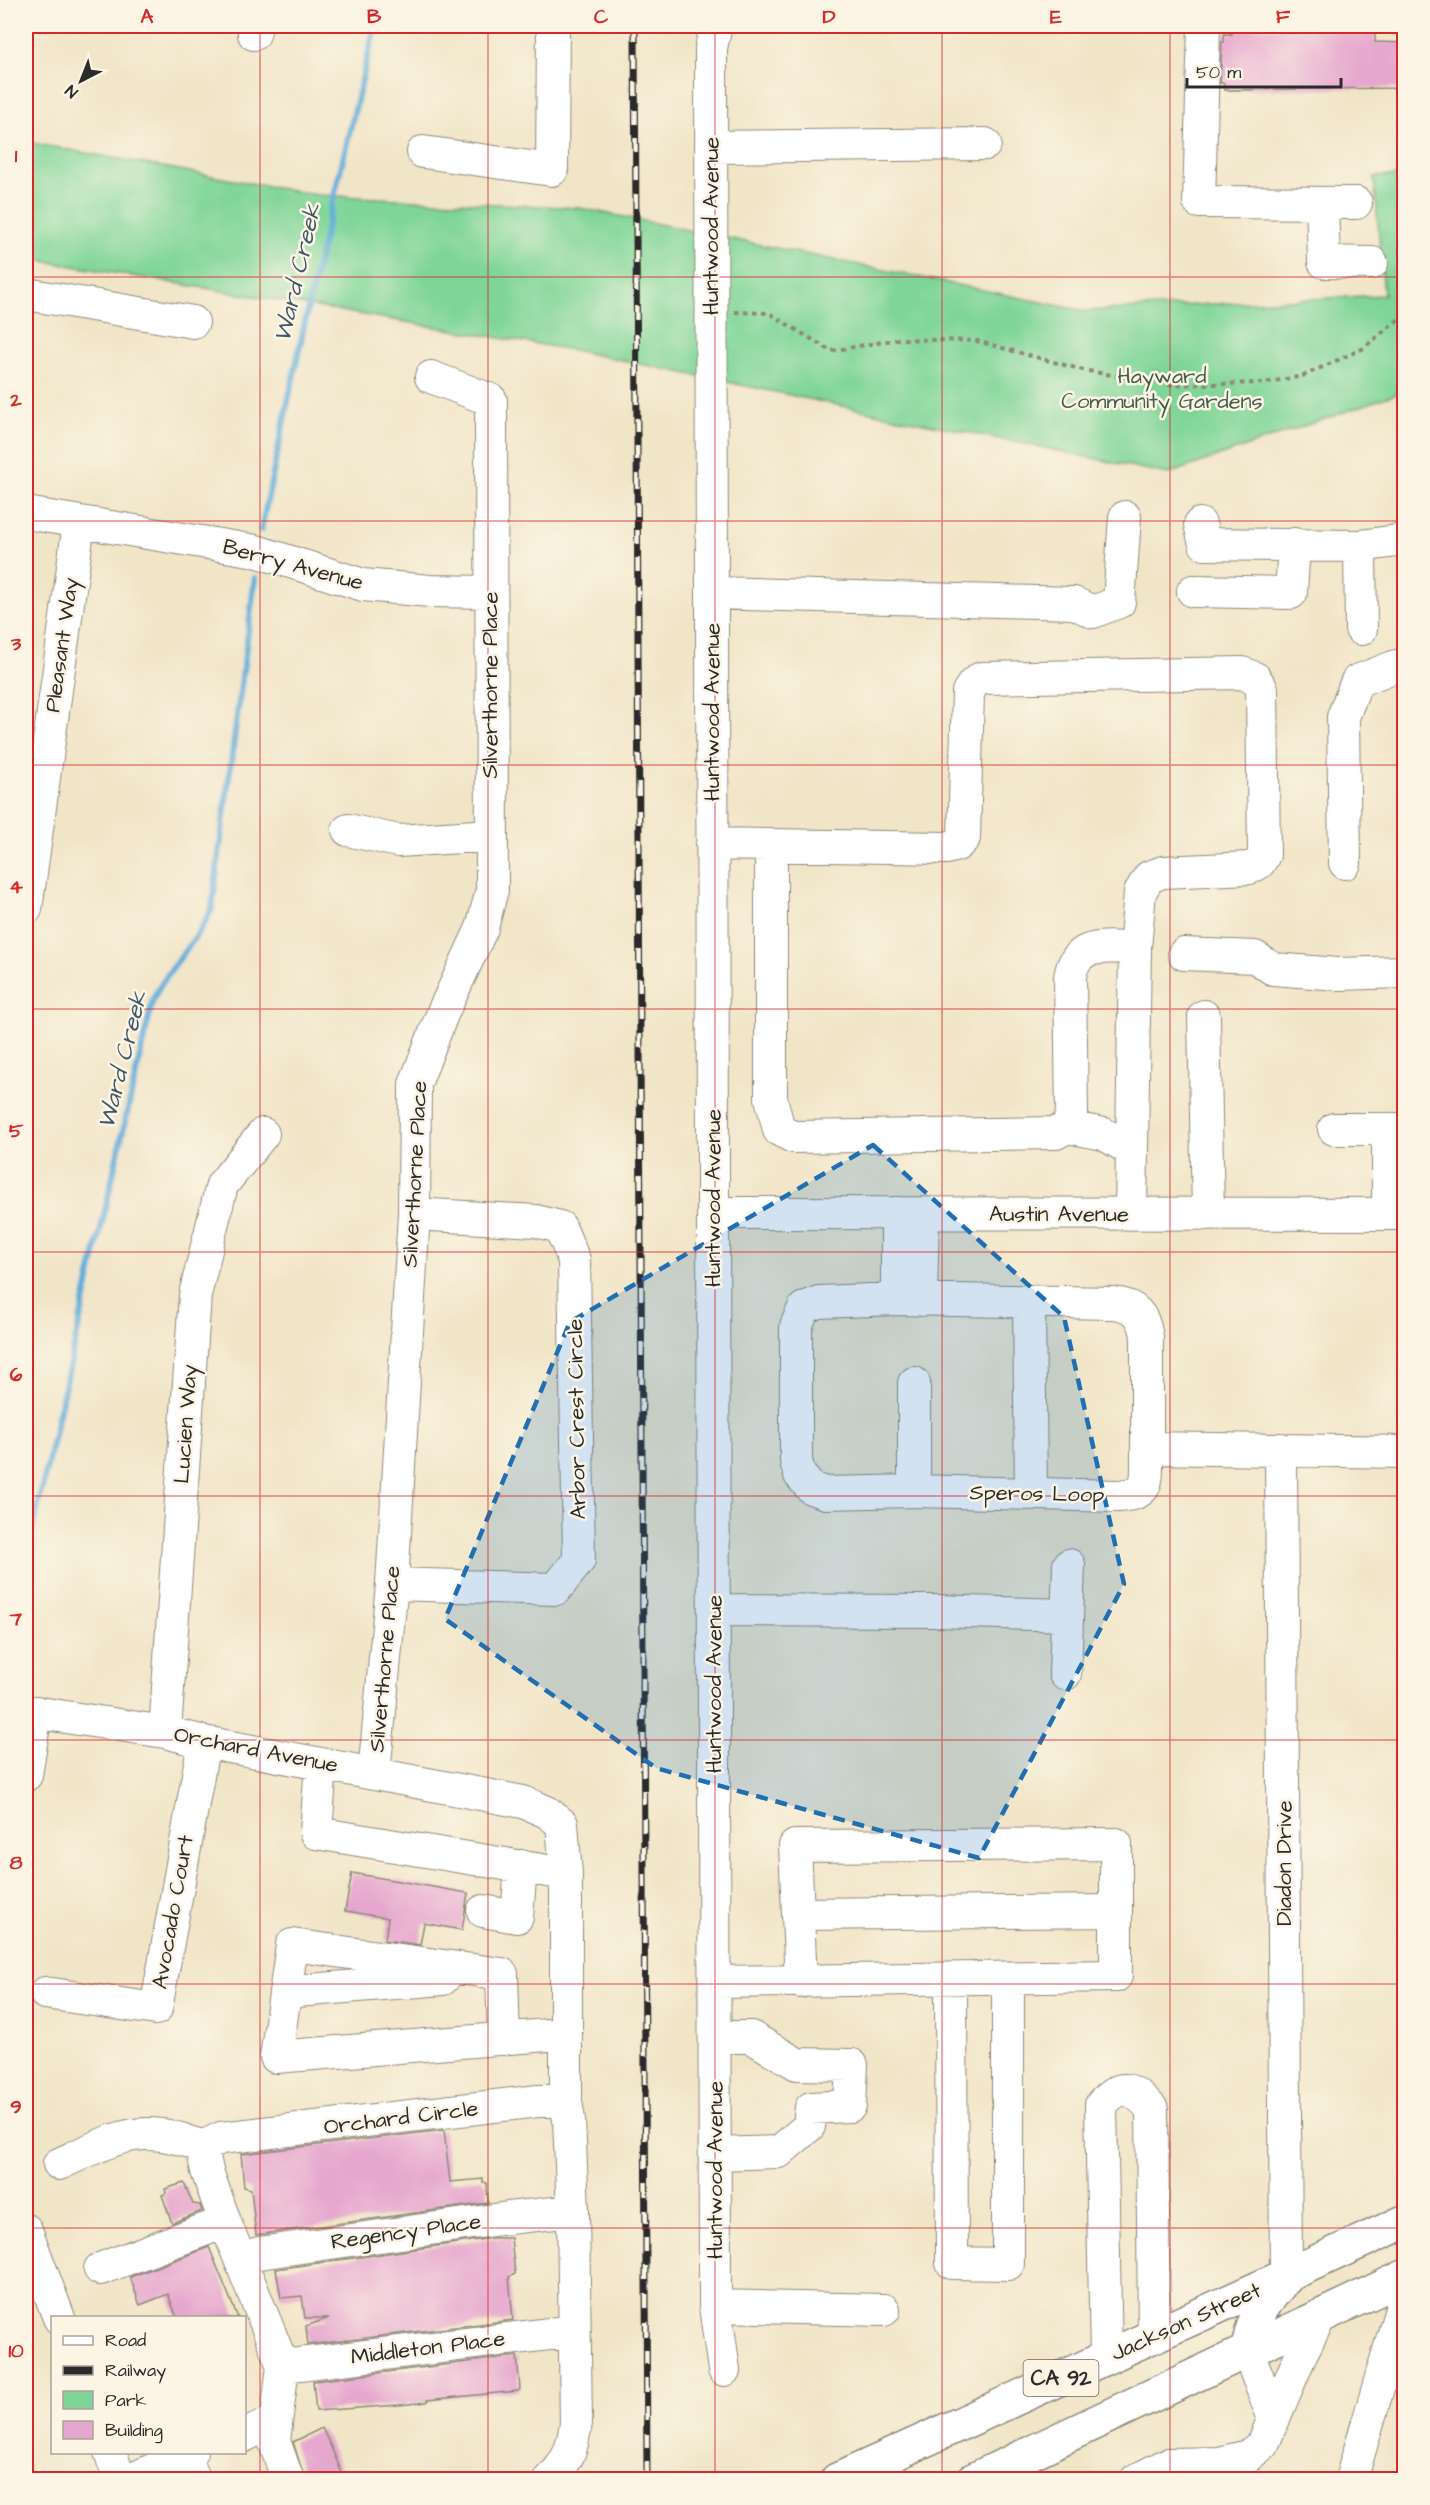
<svg xmlns="http://www.w3.org/2000/svg" width="1430" height="2505" viewBox="0 0 1430 2505" font-family="'Architects Daughter',sans-serif">
	<style>
		.green { fill: #7fd598; stroke: #558062; stroke-width: 1.5 }
		.lines { fill: none; stroke-linecap: round; stroke-linejoin: round }
		.stream { stroke: #61adda; stroke-width: 6 }
		.building { fill: #e6a7ce }
		.minor-casing { stroke: #8e887a; stroke-width: 34 }
		.major-casing { stroke: #8e887a; stroke-width: 36 }
		.path { stroke: #8e887a; stroke-width: 4; stroke-dasharray: 4.5 4.5; stroke-linecap: butt }
		.minor { stroke: #fff; stroke-width: 32 }
		.major { stroke: #fff; stroke-width: 33 }
		.rail-casing { stroke: #2b2b2b; stroke-width: 7 }
		.rail { stroke: #fcf5e5; stroke-width: 4.5; stroke-dasharray: 14; stroke-linecap: butt }
		.marked { fill: #1f6fb2; fill-opacity: 0.2; stroke: #1f6fb2; stroke-width: 4.5; stroke-dasharray: 12 8; stroke-linejoin: round }
		.grid { fill: none; stroke: #d62828; stroke-width: 1.5; stroke-opacity: 0.55 }
		.labels { text-anchor: middle; dominant-baseline: central; stroke-width: 5; stroke-linejoin: round; paint-order: stroke }
		.shield { fill: #fcf5e5; stroke: #6a6863; stroke-width: 1.5 }
		.shield-label { font-size: 21px; font-weight: bold; fill: #2b2b2b }
		.street-label { font-size: 22px; fill: #2b2b2b; stroke: #fcf5e5 }
		.park-label { font-size: 22px; fill: #445e4c; stroke: #fcf5e5 }
		.water-label { font-size: 24px; font-style: italic; fill: #3e5868; stroke: #fcf5e5 }
		.neatline { fill: none; stroke: #d62828; stroke-width: 2 }
		.grid-label { font-size: 20px; text-anchor: middle; font-weight: bold; fill: #d62828 }
	</style>
	<rect width="100%" height="100%" fill="#fcf5e5"/>
	<filter id="ink" filterUnits="userSpaceOnUse"><feTurbulence type="fractalNoise" baseFrequency=".0167" numOctaves="2"/><feDisplacementMap in="SourceGraphic" scale="12" xChannelSelector="R" yChannelSelector="G"/><feConvolveMatrix kernelMatrix="1 2 1 2 8 2 1 2 1" color-interpolation-filters="sRGB"/></filter>
	<filter id="wash" filterUnits="userSpaceOnUse"><feTurbulence type="fractalNoise" baseFrequency=".008" numOctaves="4" result="noise"/><feDisplacementMap in="SourceGraphic" scale="24" xChannelSelector="R" yChannelSelector="G"/><feGaussianBlur stdDeviation="1.35" result="paint"/><feColorMatrix in="noise" values="0 0 0 0 0 0 0 0 0 0 0 0 0 0 0 0 0 1.4 0 .05"/><feComposite in="paint" operator="in"/></filter>
	<g filter="url(#wash)">
		<rect width="100%" height="100%" fill="#f1e5c8"/>
		<!-- green -->
		<path class="green" d="M26,142L316,195L580,208L1085,311L1384,295L1374,177L1404,175V391L1168,474L578,351L26,258Z"/>
		<g class="lines">
			<!-- stream -->
			<path class="stream" d="M261,530L313,284L375,26
				M26,1558L153,999C169,966 197,942 212,908L255,578"/>
		</g>
		<g id="blocks">
			<!-- building -->
			<path class="building" d="M1375,27V42L1404,43V88L1224,90V83H1220L1222,42H1224V34H1232V28Z
				M352,1873L468,1893L462,1930L424,1923L420,1945L385,1940L388,1918L345,1911Z
				M444,2130L450,2182L483,2179V2183H487L488,2203L256,2235L251,2189L244,2187L241,2154Z
				M184,2183L193,2204L200,2205L202,2211L172,2223L162,2195L166,2193L165,2189Z
				M492,2238H511L515,2274L509,2277L513,2320L308,2345L306,2326L329,2318H305L302,2296L281,2298L276,2269Z
				M209,2247L238,2318H177L168,2294L140,2305L130,2277Z
				M517,2356L520,2389L518,2391L427,2400V2402L399,2405L316,2411L313,2381Z
				M322,2428L331,2447L345,2480H305L293,2442Z"/>
		</g>
	</g>
	<g filter="url(#ink)">
		<use href="#blocks" fill-opacity="0" stroke="#8e887a" stroke-width="1.5"/>
		<g class="lines">
			<!-- minor casing -->
			<g class="minor-casing">
				<path id="minor" d="M716,26L711,48L715,2306L724,2370
					M1204,26L1199,202L1356,203
					M254,34L256,26
					M711,147L985,144
					M423,152L552,170L553,26
					M1322,203L1324,262L1372,263
					M26,294L193,322
					M26,513L256,551L363,585L430,591L490,592
					M1200,524L1205,544L1360,546
					M1193,591L1291,593L1294,544
					M712,593L1074,603L1093,612L1119,602L1125,517
					M1361,629L1360,546L1404,540
					M348,830L398,841L491,835
					M712,844L946,848L957,845L964,838L968,692L974,683L981,678L1242,673L1255,678L1262,689L1264,855L1259,863L1250,868L1163,872L1149,877L1140,892L1135,948L1131,1214
					M771,845V1098L779,1130L793,1137L1056,1133L1067,1127L1072,1114L1070,977C1076,940 1106,948 1135,948
					M1345,863L1343,717L1357,681L1396,666H1404
					M26,909L79,523
					M1184,954L1255,957L1273,969L1338,974L1404,972
					M1204,1016L1208,1214
					M1067,1127L1104,1134L1131,1150
					M1334,1129H1404
					M713,1213L1404,1214
					M897,1213V1299
					M1388,1214V1129
					M897,1299L1113,1303C1135,1305 1144,1315 1147,1337V1467C1147,1491 1141,1494 1118,1496L914,1491L826,1493L811,1488L800,1475L796,1461V1326L804,1308L819,1302Z
					M921,1300L923,1214
					M1029,1301L1031,1493
					M1147,1448L1404,1452
					M1281,1449L1286,2277
					M914,1491V1383
					M392,1584L556,1589L579,1560L574,1260L560,1227L536,1221L414,1214
					M714,1610L936,1611L1066,1615
					M1065,1674L1069,1565
					M26,1711L165,1732L204,1742L523,1802L547,1812L562,1824L566,1874V2101L569,2120L573,2211L576,2423C572,2449 569,2460 550,2480
					M165,1732L195,1295L222,1185L263,1134
					M321,1764L316,1833L566,1874
					M374,1774L392,1584L414,1214L415,1084L443,1012L482,928L492,890L491,400L431,377
					M26,1775L36,1712
					M483,1911L517,1917L521,1866
					M798,1914L1116,1911
					M951,1979L952,2263L1008,2264V1978
					M715,1982L1116,1976V1844L795,1846L801,1982
					M285,1992L443,1979
					M45,1993L156,2009L204,1742
					M715,2037H751L797,2064L852,2065L850,2106L811,2108L809,2126L779,2152L715,2154
					M504,2039L502,1974L292,1945L276,2057L548,2035L566,2034
					M59,2164C114,2139 142,2120 202,2147
					M26,2230L59,2318
					M240,2259L259,2253L508,2218L573,2211
					M100,2269L225,2222
					M715,2306L884,2310
					M1248,2352L1274,2419
					M1106,2358L1101,2105C1121,2081 1133,2088 1152,2109L1154,2337
					M283,2366L574,2331
					M244,2436L276,2420
					M110,2452L120,2480
					M184,2455L195,2480
					M130,2480L192,2452
					M288,2480L274,2441L283,2366L225,2222L207,2171L202,2147L221,2138L538,2101H566
					M1136,2480L1168,2464L1219,2463L1248,2456L1263,2444L1302,2352L1320,2317
					M1351,2480L1404,2299"/>
			</g>
			<!-- major casing -->
			<g class="major-casing">
				<path id="major" d="M1248,2352C1251,2319 1263,2305 1283,2281
					M837,2480L1404,2222
					M973,2480L1404,2277"/>
			</g>
			<!-- path -->
			<path class="path" d="M735,312L769,313L831,351L899,339L977,341L1083,370L1168,385L1264,383L1303,376L1362,349L1404,315"/>
			<!-- minor -->
			<use href="#minor" class="minor"/>
			<!-- major -->
			<use href="#major" class="major"/>
			<!-- rail casing -->
			<g class="rail-casing">
				<path id="rail" d="M635,26L647,2480"/>
			</g>
			<!-- rail -->
			<use href="#rail" class="rail"/>
		</g>
	</g>
	<!-- marked area -->
	<path class="marked" d="M873,1145L1064,1317L1124,1584L979,1858L656,1768L445,1619L570,1322Z"/>
	<!-- grid -->
	<path class="grid" d="M260,26V2480M488,26V2480M715,26V2480M942,26V2480M1170,26V2480M26,277H1404M26,521H1404M26,765H1404M26,1009H1404M26,1252H1404M26,1496H1404M26,1740H1404M26,1984H1404M26,2228H1404"/>
	<g class="labels">
		<!-- shield labels -->
		<rect class="shield" x="1023.5" y="2360" width="75" height="36" rx="4.5"/>
		<g class="shield-label">
			<text x="1061" y="2378">CA 92</text>
		</g>
		<!-- street labels -->
		<g class="street-label">
			<text transform="translate(711 226) rotate(-90)">Huntwood Avenue</text>
			<text transform="translate(293 565) rotate(15)">Berry Avenue</text>
			<text transform="translate(62 645) rotate(-82)">Pleasant Way</text>
			<text transform="translate(490 685) rotate(-90)">Silverthorne Place</text>
			<text transform="translate(712 712) rotate(-90)">Huntwood Avenue</text>
			<text transform="translate(415 1174) rotate(-87)">Silverthorne Place</text>
			<text transform="translate(713 1198) rotate(-90)">Huntwood Avenue</text>
			<text x="1059" y="1214">Austin Avenue</text>
			<text transform="translate(577 1419) rotate(-91)">Arbor Crest Circle</text>
			<text transform="translate(186 1424) rotate(-86)">Lucien Way</text>
			<text transform="translate(1037 1494) rotate(1)">Speros Loop</text>
			<text transform="translate(385 1659) rotate(-85)">Silverthorne Place</text>
			<text transform="translate(714 1684) rotate(-90)">Huntwood Avenue</text>
			<text transform="translate(256 1750) rotate(11)">Orchard Avenue</text>
			<text transform="translate(1284 1863) rotate(-90)">Diadon Drive</text>
			<text transform="translate(173 1912) rotate(-80)">Avocado Court</text>
			<text transform="translate(401 2118) rotate(-7)">Orchard Circle</text>
			<text transform="translate(715 2170) rotate(-90)">Huntwood Avenue</text>
			<text transform="translate(406 2232) rotate(-8)">Regency Place</text>
			<text transform="translate(1186 2322) rotate(-24)">Jackson Street</text>
			<text transform="translate(428 2348) rotate(-7)">Middleton Place</text>
		</g>
		<!-- park labels -->
		<g class="park-label">
			<text x="1162" y="376">Hayward<tspan x="1162" dy="25">Community Gardens</tspan></text>
		</g>
		<!-- water labels -->
		<g class="water-label">
			<text transform="translate(298 273) rotate(-77)">Ward Creek</text>
			<text transform="translate(123 1060) rotate(-76)">Ward Creek</text>
		</g>
	</g>
	<!-- margin -->
	<rect width="1430" height="2505" fill="none" stroke="#fcf5e5" stroke-width="66"/>
	<!-- legend -->
	<rect x="51" y="2316" width="195" height="138" fill="#fcf5e5" stroke="#a8a49b" stroke-width="1.5"/>
	<rect x="63" y="2336" width="30" height="9" fill="#ffffff" stroke="#a8a49b" stroke-width="1.5"/>
	<text x="105" y="2346" font-size="18" fill="#2b2b2b">Road</text>
	<rect x="63" y="2366" width="30" height="9" fill="#2b2b2b" stroke="#a8a49b" stroke-width="1.5"/>
	<text x="105" y="2376" font-size="18" fill="#2b2b2b">Railway</text>
	<rect x="63" y="2391" width="30" height="18" fill="#7fd598" stroke="#a8a49b" stroke-width="1.5"/>
	<text x="105" y="2406" font-size="18" fill="#2b2b2b">Park</text>
	<rect x="63" y="2421" width="30" height="18" fill="#e6a7ce" stroke="#a8a49b" stroke-width="1.5"/>
	<text x="105" y="2436" font-size="18" fill="#2b2b2b">Building</text>
	<!-- north arrow -->
	<g transform="translate(81 81) rotate(222)" stroke="#fcf5e5" stroke-width="4.5" paint-order="stroke">
	<path d="M0-4.5L10 22L0 15L-10 22Z" fill="#2b2b2b"/>
	<text y="-9" font-size="16" font-weight="bold" text-anchor="middle" fill="#2b2b2b">N</text>
	</g>
	<!-- scale -->
	<path d="M1187 78v9h154v-9" fill="none" stroke="#2b2b2b" stroke-width="3"/>
	<text x="1196" y="78" font-size="18" fill="#2b2b2b" stroke="#fcf5e5" stroke-width="4.5" paint-order="stroke">50 m</text>
	<rect x="33" y="33" width="1364" height="2439" class="neatline"/>
	<g class="grid-label">
		<text x="147" y="23">A</text>
		<text x="374" y="23">B</text>
		<text x="601" y="23">C</text>
		<text x="829" y="23">D</text>
		<text x="1056" y="23">E</text>
		<text x="1283" y="23">F</text>
		<text x="16" y="162">1</text>
		<text x="16" y="406">2</text>
		<text x="16" y="650">3</text>
		<text x="16" y="893">4</text>
		<text x="16" y="1137">5</text>
		<text x="16" y="1381">6</text>
		<text x="16" y="1625">7</text>
		<text x="16" y="1869">8</text>
		<text x="16" y="2113">9</text>
		<text x="16" y="2357">10</text>
	</g>
</svg>
